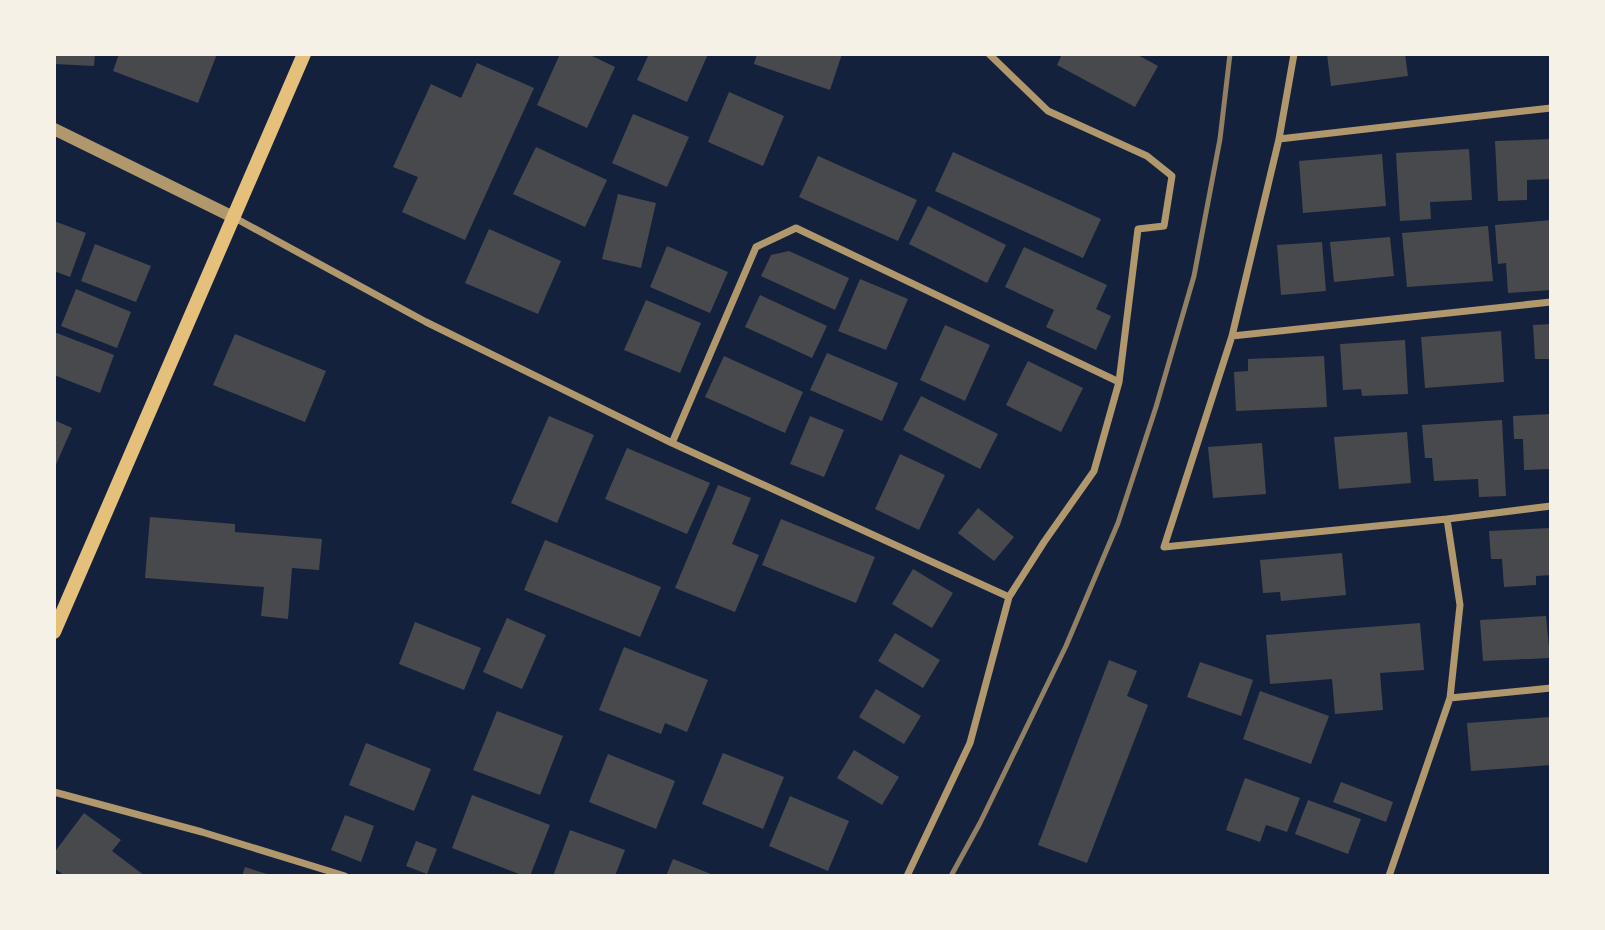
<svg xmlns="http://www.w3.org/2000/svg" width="1605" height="930" viewBox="0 0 1605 930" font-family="Montserrat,sans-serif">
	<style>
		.building { fill: #48494c }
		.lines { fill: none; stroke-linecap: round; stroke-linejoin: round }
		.minor { stroke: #b1986c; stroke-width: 7 }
		.tertiary { stroke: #b1986c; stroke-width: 12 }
		.secondary { stroke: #e5c07b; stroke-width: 14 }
		.rail { stroke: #918062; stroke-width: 5 }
	</style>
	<rect width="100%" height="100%" fill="#14213d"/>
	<!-- building -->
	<path class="building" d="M56,54H95L94,66L55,64Z
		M119,54H217L198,103L113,71Z
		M560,54H588L615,67L587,128L537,105Z
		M649,54H708L687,102L637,80Z
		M757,54H842L830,90L754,64Z
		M1062,54H1136L1158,66L1135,107L1057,65Z
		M1327,54H1405L1408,76L1331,86Z
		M477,63L534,88L465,240L402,212L418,177L393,167L431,84L461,98Z
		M729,92L784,116L763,166L708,142Z
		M633,114L689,137L667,187L612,163Z
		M1551,139V179L1527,180V200L1498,201L1495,141Z
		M536,147L607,180L585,227L513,194Z
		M1469,149L1472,200L1430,202L1431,219L1400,221L1396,153Z
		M953,152L1101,219L1083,258L935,191Z
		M1382,154L1386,206L1303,213L1299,161Z
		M818,156L917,200L898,241L799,197Z
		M618,194L656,203L641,268L602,259Z
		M928,206L1006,245L987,283L909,244Z
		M1551,220V290L1508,293L1506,263L1498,264L1495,225Z
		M54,221L86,233L70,277L54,271Z
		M1488,226L1493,281L1407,287L1402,233Z
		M489,229L561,261L538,314L465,283Z
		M1390,237L1394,276L1334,282L1330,242Z
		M1322,242L1326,291L1281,295L1277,245Z
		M95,244L151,266L136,302L81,281Z
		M667,246L728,272L710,313L650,287Z
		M1024,247L1107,285L1096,309L1111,316L1096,350L1046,327L1054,310L1005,287Z
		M789,251L849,278L835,310L761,276L771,255Z
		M860,279L908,299L886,350L838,331Z
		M76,289L131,312L117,348L61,326Z
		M760,295L827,326L812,358L745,327Z
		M646,300L701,323L680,373L624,350Z
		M1551,324V359H1535L1533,325Z
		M945,325L990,345L965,401L920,380Z
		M1501,331L1504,382L1425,388L1421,337Z
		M54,332L114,355L100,393L54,375Z
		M235,334L326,371L305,422L213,385Z
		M1405,340L1408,394L1362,396L1361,389L1343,390L1340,344Z
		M827,353L898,383L882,421L810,390Z
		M724,356L803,392L785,433L705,397Z
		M1324,356L1327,407L1236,411L1234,372L1248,371V359Z
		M1028,361L1083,388L1061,432L1006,405Z
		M921,396L998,434L980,469L903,430Z
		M1551,414L1550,469L1524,470L1523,439H1514L1513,416Z
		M549,416L594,435L557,523L511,503Z
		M810,416L844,430L824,477L790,464Z
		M54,420L72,428L54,469Z
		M1502,420L1506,496L1479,497L1478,479L1434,481L1432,458H1425L1422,425Z
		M1407,432L1411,483L1339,489L1334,437Z
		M1262,443L1266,494L1213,498L1208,447Z
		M627,448L710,483L687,534L605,499Z
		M900,454L945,475L919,530L875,509Z
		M718,485L751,498L732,544L759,555L735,612L675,588Z
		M978,508L1014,537L994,561L958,533Z
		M150,517L235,524V532L322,539L319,570L292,568L288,619L261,616L264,587L145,578Z
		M781,519L875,557L856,603L762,565Z
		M1551,528V575L1536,576V585L1504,587L1502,559H1491L1489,531Z
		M545,540L661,587L640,637L524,590Z
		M1342,553L1346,595L1281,601L1280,592L1263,593L1260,560Z
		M913,569L953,593L932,628L892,604Z
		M1546,616L1550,658L1483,661L1480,620Z
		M507,618L546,635L522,689L483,672Z
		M415,622L481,648L464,690L399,664Z
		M1420,623L1424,670L1380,673L1383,710L1335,714L1332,679L1270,684L1266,635Z
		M895,633L940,660L923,688L878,661Z
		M624,647L708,680L687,732L665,723L661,734L599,710Z
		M1109,660L1137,671L1127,696L1148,705L1087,863L1038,845Z
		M1200,662L1253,680L1241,716L1187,697Z
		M876,689L921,716L904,744L859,717Z
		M1260,691L1329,716L1311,764L1243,739Z
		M497,711L563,736L540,795L473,770Z
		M1550,717L1551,765L1471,771L1467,723Z
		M366,743L431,769L414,811L349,785Z
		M854,750L899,777L882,805L837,778Z
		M723,753L784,777L763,829L702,804Z
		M608,754L675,781L656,829L589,802Z
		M1245,778L1300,798L1287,832L1266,825L1260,842L1226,830Z
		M1341,782L1393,802L1386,822L1333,802Z
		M472,795L550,825L530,876H524L452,848Z
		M790,796L849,821L828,871L769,846Z
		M1308,800L1361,819L1348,854L1295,834Z
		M84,813L121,840L112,851L145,876H65L54,868V853Z
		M345,815L374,826L361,862L331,850Z
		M570,830L625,850L615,876H553Z
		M416,841L437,849L427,874L406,866Z
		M673,859L716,876H666Z
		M245,867L270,875V876H242Z"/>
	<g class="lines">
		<!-- minor -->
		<path class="minor" d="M1294,54L1279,139L1232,336L1164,547L1447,519L1551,506
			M1279,139L1551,108
			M235,218L426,322L672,443L1009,597
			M1232,336L1551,302
			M672,443L756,247L796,228L1119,382
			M1450,698L1551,688
			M54,792L202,832L345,876
			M907,876L970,743L1009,597L1044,542L1094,471L1119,382L1138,229L1164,226L1172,176L1147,156L1048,111L989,54
			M1389,876L1450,698L1460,605L1447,519"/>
		<!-- tertiary -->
		<path class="tertiary" d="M54,129L235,218"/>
		<!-- secondary -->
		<path class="secondary" d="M54,632L304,54"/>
		<!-- rail -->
		<path class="rail" d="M951,876L980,823L1066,646L1118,523L1156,407L1194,276L1220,139L1230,54"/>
	</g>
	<!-- border -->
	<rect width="1605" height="930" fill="none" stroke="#f6f1e7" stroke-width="112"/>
</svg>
